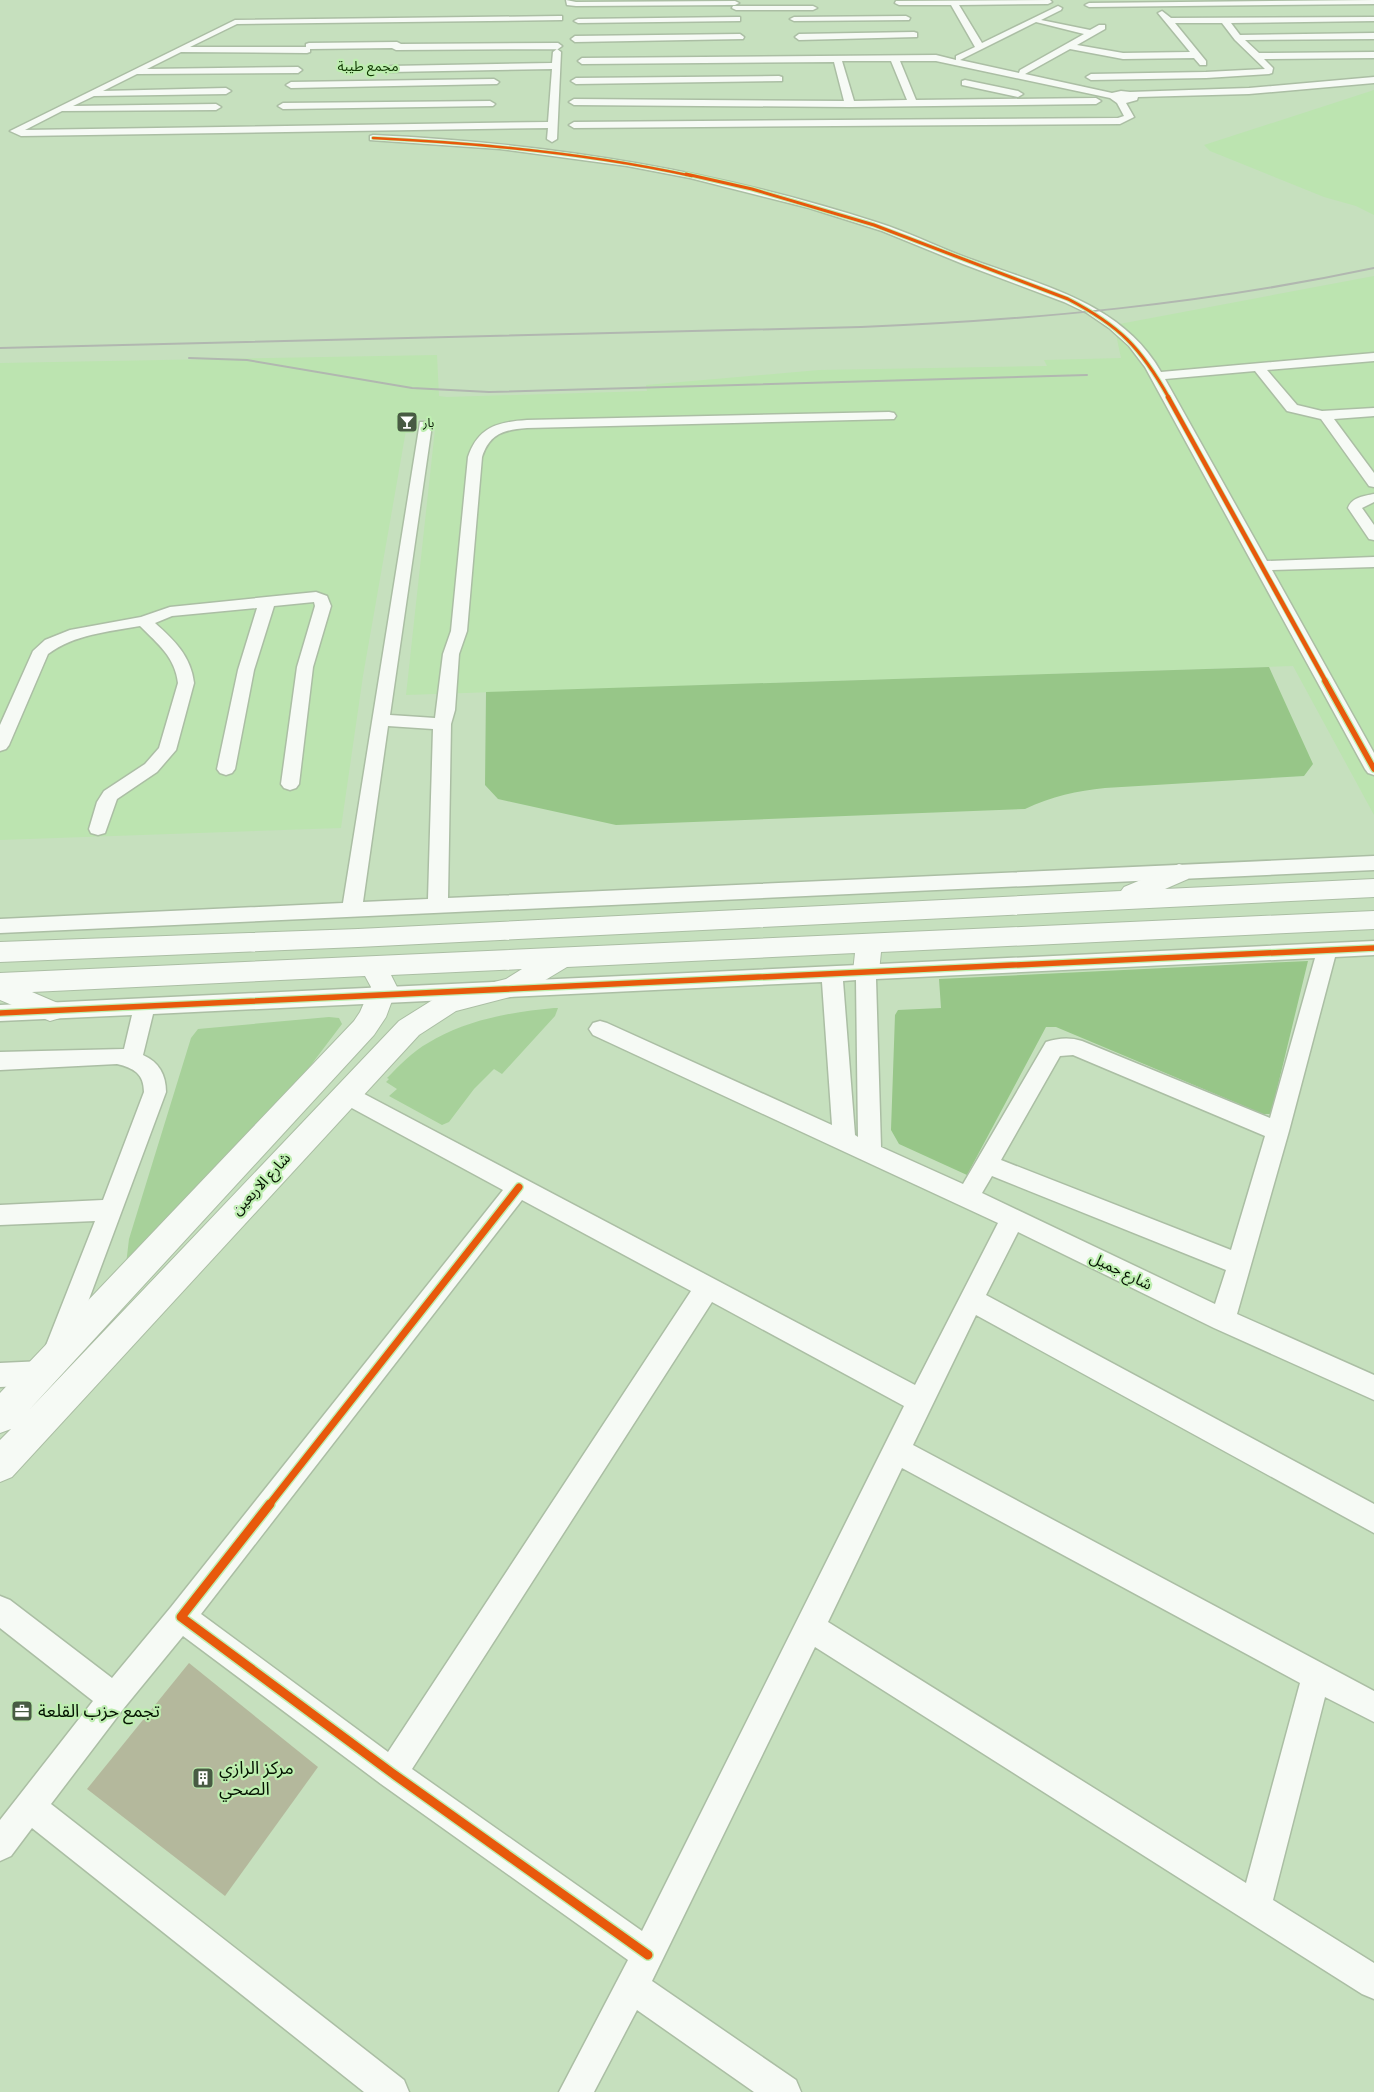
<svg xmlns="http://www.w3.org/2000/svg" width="1374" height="2092" viewBox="0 0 1374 2092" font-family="Cabin,'Noto Sans Arabic',sans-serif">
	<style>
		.built { fill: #bce4b0 }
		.green { fill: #a7d19a }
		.forest { fill: #97c688 }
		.building { fill: #b4b89c }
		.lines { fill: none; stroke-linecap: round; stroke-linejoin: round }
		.street-casing { stroke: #abbea4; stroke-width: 3 }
		.secondary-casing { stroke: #abbea4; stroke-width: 2 }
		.street { fill: #f6faf5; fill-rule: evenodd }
		.secondary { fill: #f6faf5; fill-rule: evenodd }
		.rail { stroke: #b1b7b0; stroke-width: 2 }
		.cycleway-far5-casing { stroke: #beeeb0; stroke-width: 4 }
		.cycleway-far4-casing { stroke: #beeeb0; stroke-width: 5 }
		.cycleway-far3-casing { stroke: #beeeb0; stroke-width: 6 }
		.cycleway-far2-casing { stroke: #beeeb0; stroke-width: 8 }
		.cycleway-far1-casing { stroke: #beeeb0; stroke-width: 10 }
		.cycleway-casing { stroke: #beeeb0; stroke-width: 12 }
		.cycleway-far5 { stroke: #e8590c; stroke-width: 2.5 }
		.cycleway-far4 { stroke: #e8590c; stroke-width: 3 }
		.cycleway-far3 { stroke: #e8590c; stroke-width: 4.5 }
		.cycleway-far2 { stroke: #e8590c; stroke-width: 5.5 }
		.cycleway-far1 { stroke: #e8590c; stroke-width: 7 }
		.cycleway { stroke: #e8590c; stroke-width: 9 }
		.labels { text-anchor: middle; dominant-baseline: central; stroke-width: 4.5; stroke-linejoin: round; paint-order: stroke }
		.far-poi-label { font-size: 12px; fill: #041301; stroke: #beeeb0; text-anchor: start }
		.far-neighbourhood-label { font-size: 14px; fill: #0f3800; stroke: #beeeb0 }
		.street-label { font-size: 15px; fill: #041301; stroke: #beeeb0 }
		.near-poi-label { font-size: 18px; fill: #041301; stroke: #beeeb0; text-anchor: start }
	</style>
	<rect width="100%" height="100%" fill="#c6e0be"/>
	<!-- built -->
	<path class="built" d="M1374,90V215L1356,206L1324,197L1210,151L1204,145Z
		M1374,276V815L1293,666L406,695L436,420L408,419L363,676L341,828L0,840V363L437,355L439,396L447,397L647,391L646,385L819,370L1047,366L1044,360L1121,358L1114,325Z"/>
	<!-- green -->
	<path class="green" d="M554,1008H558L555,1016L502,1074L494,1069L474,1089L449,1122L442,1125L389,1096L397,1089L386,1082L389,1079L387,1078C399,1066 413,1051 428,1043C465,1020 511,1012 554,1008Z
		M329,1017L339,1018L342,1024L292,1090L125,1273L129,1239L191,1038L198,1029Z"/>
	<!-- forest -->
	<path class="forest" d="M1269,667L1313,764L1304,776L1105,788C1077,791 1052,796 1025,809L616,825L498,799L485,785L486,692Z
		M1308,961L1271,1114H1263L1056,1027H1046L967,1175L899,1144L891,1130L895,1015L898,1010L941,1008L939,979Z"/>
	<!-- building -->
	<path class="building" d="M189,1663L318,1767L225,1896L87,1789Z"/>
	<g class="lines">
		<!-- street casing -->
		<g class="street-casing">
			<path id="street" d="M566,0L576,2L735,1L739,3L735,5L576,6L567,5Z
				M1050,0L1052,2L1048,4L959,5L982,43L1058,6L1062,8L1061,10L1041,20L1090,30L1099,25H1105V29L1077,45L1123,53L1190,52L1158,13L1162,11L1171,18L1374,17V21L1231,23L1240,35L1374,33V39L1245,40L1259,53L1374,52V58L1264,59L1273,68L1272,73L1269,74L1206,78L1091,80L1086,77L1091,74L1206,72L1265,69L1235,40L1222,23H1175L1206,61V65H1200L1194,58L1123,59L1070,49L1025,74L1112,93L1121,91L1130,92L1249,88L1374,77V83L1249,94L1138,97L1137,100L1126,103L1134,117L1120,124L574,128L569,125L574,122L1118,118L1124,116L1117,103L1110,98L936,61H900L916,100L1096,98L1101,101L1096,104L850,107L574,105L569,102L574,99L844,101L834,62L582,64L578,61L582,58L936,55L956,60V56L975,47L951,5H899L895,3L896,1ZM1036,22L1084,34L1020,70L1019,73L960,60ZM842,61H891L907,100L854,101Z
				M1374,0V4L1089,7L1085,5L1089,3Z
				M733,6H813L817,8L813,10H736L732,8Z
				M559,16H562V20L237,24L190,47H306V44L309,43L397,42L401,44L558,43L562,46L558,49L396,50L392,48L310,49V52L307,53L181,52L147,69L298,67L302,70L298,73L137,74L103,91L226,88L231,91L226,94L94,96L73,106L216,104L221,107L216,110L62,111L25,130L548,122L552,69L390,72L386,69L390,66L552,63L553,52L557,49L561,52L557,139L552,142L547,139L548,128L21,136L10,131L235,20Z
				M906,16L910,18L909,20L794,21L790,19L794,17Z
				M737,17H740V21L578,23L574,21L578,19Z
				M914,32L917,33V37L799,40L795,37L799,34Z
				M740,34L744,37L743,39L575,42L571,39L575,36Z
				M779,76L782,77V81L576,84L571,81L576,78Z
				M494,79L499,82L497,84L291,88L286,85L291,82Z
				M965,80L1018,91L1023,94L1018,97L962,85V81Z
				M490,101L495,104L493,106L283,109L278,106L283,103Z
				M373,135C547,143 713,169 879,223C911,233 941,249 973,260C1041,285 1122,303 1161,372L1374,353V361L1267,370L1297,405L1322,411L1374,408V416L1334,419L1374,473V487L1369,486L1321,419L1287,411L1255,371L1165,379L1267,561L1374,557V567L1272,570L1374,753V775L1368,773L1365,769L1145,367L1129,346L1109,328L1087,313L1064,302L963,264L882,231L809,208L690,178L627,166L500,149L370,140V136Z
				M889,412L894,413L896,416L894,419L527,428C504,430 490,433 482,457L467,631L459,654L455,710L451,724L448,898L1374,856V870L0,933V919L343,903L420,422H430L432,425L390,715L435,718L443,654L451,631L468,457C478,427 498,422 527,420ZM388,726L433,729L428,899L363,902Z
				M1374,494V502L1362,508L1374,525V540L1369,539L1348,508C1352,497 1364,496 1374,494Z
				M316,592L327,596L331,606L313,667L299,784L296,788L290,790L284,788L281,784L297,667L315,606L314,602L274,606L254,670L235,769L232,773L226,775L220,773L217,769L238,670L257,608L172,616L155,623C174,640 191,656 194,683L176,750L157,772L117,799L105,833L98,835L91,833L89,829L97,802L104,791L145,764L159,748L178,683C175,657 158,644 140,626C108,632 75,634 48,654L9,745L6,749L0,751V725L33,651L45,640L70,630L141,617L170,607Z
				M1374,941V955L1335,957L1289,1131L1237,1314L1374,1375V1400L1214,1328L1018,1232L986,1295L1374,1504V1533L976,1315L913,1445L1374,1691V1722L1325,1697L1273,1900L1374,1963V1999L1362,1994L815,1647L652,1981L796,2080L801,2092H754L637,2010L594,2092H559L628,1960L381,1784L183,1636L124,1708L51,1804L404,2080L409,2092H364L32,1828L11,1856L0,1861V1820L93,1701L0,1628V1596L10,1600L112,1678L171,1607L503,1190L337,1100L334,1094L337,1088L345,1085L353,1088L915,1385L998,1223L593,1035L589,1029L593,1023L600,1021L607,1023L832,1125L822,982L153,1014L143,1055C159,1062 166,1075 166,1092L69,1353L65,1361L56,1365L47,1361L43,1353L95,1221L0,1225V1205L103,1200L144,1092C144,1074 134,1068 117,1064L0,1070V1052L124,1049L132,1015L0,1021V1005ZM1315,958L1270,1118L1082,1041C1070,1037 1058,1038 1046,1042L963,1184L881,1147L876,979ZM856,980L858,1137L855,1135L843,981ZM1073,1055L1265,1136L1231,1250L1001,1160L1060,1056ZM992,1176L1226,1270L1215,1304L982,1193ZM522,1200L691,1291L388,1752L201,1614ZM712,1302L904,1406L642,1931L412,1769ZM902,1468L1300,1683L1246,1883L828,1622Z
				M43,1361L52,1365L56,1373L52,1381L43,1385L0,1387V1363Z"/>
		</g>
		<!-- secondary casing -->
		<g class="secondary-casing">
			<path id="secondary" d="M1179,864L1188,867L1191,873L1188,879L1165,889L1374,879V897L358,947L0,962V942L358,929L1121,891L1124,887Z
				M1374,911V929L881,952L879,972L875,979L866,982L857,979L853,972L855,953L567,967L522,994L456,1011L419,1035L12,1477L0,1482V1440L11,1429L0,1433V1393L354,1021L360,1012L371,987L365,976L32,992L60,1004L63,1011L60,1018L50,1021L0,1000V973ZM522,969L506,979L439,996L399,1021L29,1410L374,1035L386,1017L397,987L391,975Z"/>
		</g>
		<!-- street -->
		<use href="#street" class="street"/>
		<!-- secondary -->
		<use href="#secondary" class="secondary"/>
		<!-- rail -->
		<path class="rail" d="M0,348L861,327C1035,320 1204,304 1374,268
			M189,358L247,360L412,388L489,392L1087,375"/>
		<!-- cycleway-far5 casing -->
		<g class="cycleway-far5-casing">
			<path id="cycleway-far5" d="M373,138C480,143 587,153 692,176"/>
		</g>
		<!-- cycleway-far4 casing -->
		<g class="cycleway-far4-casing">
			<path id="cycleway-far4" d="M686,174L752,189L874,225L1068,299C1120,326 1141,348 1169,398"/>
		</g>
		<!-- cycleway-far3 casing -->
		<g class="cycleway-far3-casing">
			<path id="cycleway-far3" d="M1168,397L1326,682"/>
		</g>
		<!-- cycleway-far2 casing -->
		<g class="cycleway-far2-casing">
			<path id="cycleway-far2" d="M1325,681L1374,769
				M0,1013L1374,948"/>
		</g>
		<!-- cycleway-far1 casing -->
		<g class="cycleway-far1-casing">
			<path id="cycleway-far1" d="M269,1505L519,1187"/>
		</g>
		<!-- cycleway casing -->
		<g class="cycleway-casing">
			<path id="cycleway" d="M270,1504L181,1617L392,1773L648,1955"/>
		</g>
		<!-- cycleway-far5 -->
		<use href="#cycleway-far5" class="cycleway-far5"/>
		<!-- cycleway-far4 -->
		<use href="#cycleway-far4" class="cycleway-far4"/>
		<!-- cycleway-far3 -->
		<use href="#cycleway-far3" class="cycleway-far3"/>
		<!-- cycleway-far2 -->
		<use href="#cycleway-far2" class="cycleway-far2"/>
		<!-- cycleway-far1 -->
		<use href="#cycleway-far1" class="cycleway-far1"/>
		<!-- cycleway -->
		<use href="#cycleway" class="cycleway"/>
	</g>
	<!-- icons -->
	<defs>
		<g id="bar-square" transform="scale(1.125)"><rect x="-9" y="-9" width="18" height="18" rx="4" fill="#485b43" stroke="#beeeb0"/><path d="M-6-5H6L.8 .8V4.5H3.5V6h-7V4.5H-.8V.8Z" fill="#fff"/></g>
		<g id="office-square" transform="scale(1.125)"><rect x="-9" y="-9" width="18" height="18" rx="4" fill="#485b43" stroke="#beeeb0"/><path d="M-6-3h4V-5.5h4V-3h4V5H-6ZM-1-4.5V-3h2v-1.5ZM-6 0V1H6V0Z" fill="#fff"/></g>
		<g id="building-square" transform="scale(1.125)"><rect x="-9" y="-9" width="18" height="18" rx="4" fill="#485b43" stroke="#beeeb0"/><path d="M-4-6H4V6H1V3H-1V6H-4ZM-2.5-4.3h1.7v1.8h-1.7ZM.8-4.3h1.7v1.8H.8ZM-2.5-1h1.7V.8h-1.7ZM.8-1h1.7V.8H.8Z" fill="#fff"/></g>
	</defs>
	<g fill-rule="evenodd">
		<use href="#bar-square" x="407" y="422"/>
		<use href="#office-square" x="22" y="1711"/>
		<use href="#building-square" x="203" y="1778"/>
	</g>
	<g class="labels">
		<!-- far-poi labels -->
		<g class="far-poi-label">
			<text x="423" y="422">بار</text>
		</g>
		<!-- far-neighbourhood labels -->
		<g class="far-neighbourhood-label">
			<text x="368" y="66">مجمع طيبة</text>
		</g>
		<!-- street labels -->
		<g class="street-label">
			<text transform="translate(261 1184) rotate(-47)">شارع الاربعين</text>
			<text transform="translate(1121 1271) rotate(26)">شارع جميل</text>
		</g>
		<!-- near-poi labels -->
		<g class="near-poi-label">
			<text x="38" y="1711">تجمع حزب القلعة</text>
			<text x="219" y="1768">مركز الرازي<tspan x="219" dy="21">الصحي</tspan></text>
		</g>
	</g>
</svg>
